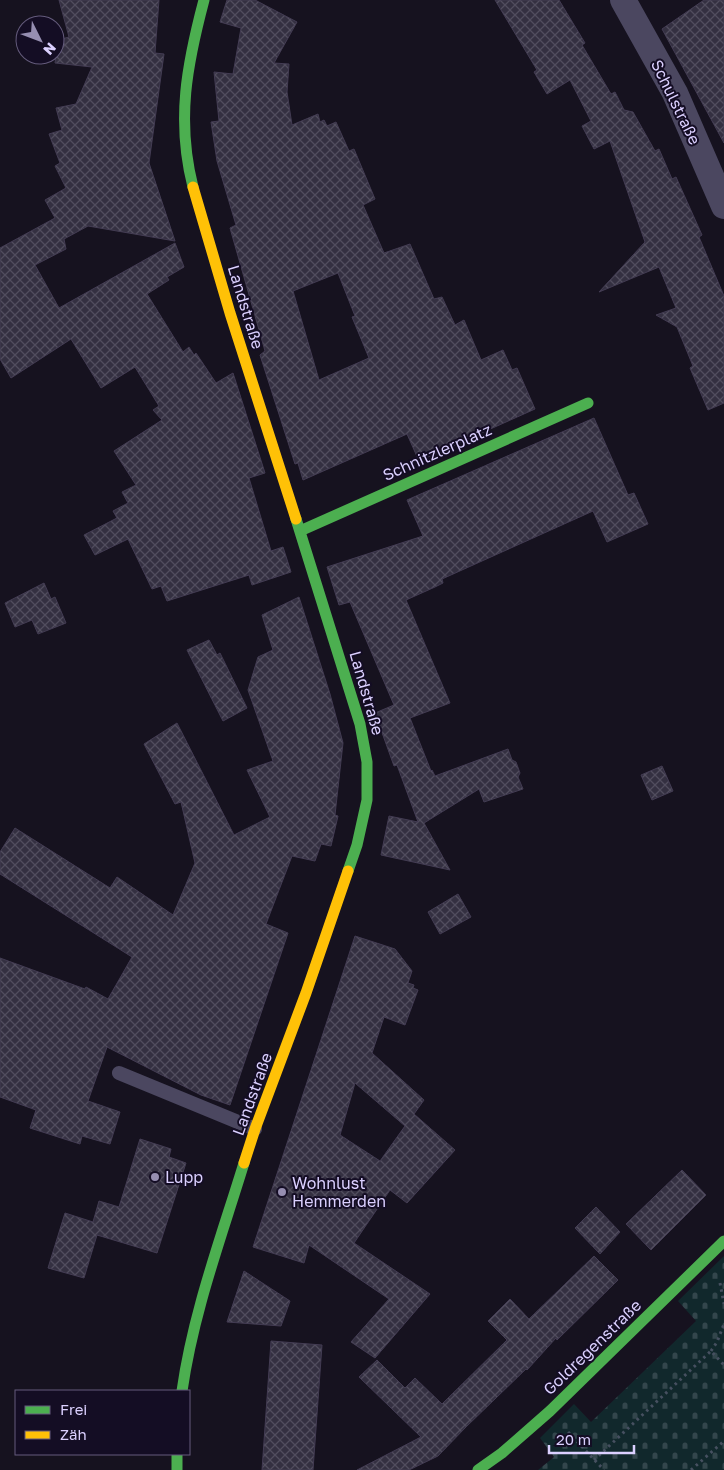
<svg xmlns="http://www.w3.org/2000/svg" width="724" height="1470" viewBox="0 0 724 1470" font-family="'Golos Text',sans-serif">
	<style>
		.cemetery { fill: url(#cemetery-stones) }
		.building { fill: url(#building-cross-hatch); stroke: #433c53; fill-rule: evenodd }
		.lines { fill: none; stroke-linecap: round; stroke-linejoin: round }
		.path { stroke: #465060; stroke-width: 3; stroke-dasharray: 2.5 4; stroke-linecap: butt }
		.lane { stroke: #4b4760; stroke-width: 14 }
		.street { stroke: #4b4760; stroke-width: 26 }
		.fast { stroke: #4caf50; stroke-width: 11 }
		.slow { stroke: #ffc107; stroke-width: 11 }
		.poi-dot { fill: #968eb1; stroke: #140d24; stroke-width: 2 }
		.labels { text-anchor: middle; dominant-baseline: central; stroke-width: 4; stroke-linejoin: round; paint-order: stroke }
		.street-label { font-size: 16px; fill: #dbd0ff; stroke: #140d24 }
		.poi-label { font-size: 16px; fill: #dbd0ff; stroke: #140d24; text-anchor: start }
	</style>
	<defs>
		<pattern id="cemetery-stones" width="16" height="16" patternUnits="userSpaceOnUse" patternTransform="scale(1.25)"><rect width="16" height="16" fill="#11282c"/><path d="M2 7V4a2 2 0 0 1 4 0v3zM10 15v-3a2 2 0 0 1 4 0v3z" fill="#33464c"/></pattern>
		<pattern id="building-cross-hatch" width="8" height="8" patternUnits="userSpaceOnUse" patternTransform="scale(1.25)"><rect width="8" height="8" fill="#343041"/><path d="M0 0l8 8M0 8l8-8" fill="none" stroke="#514d5e"/></pattern>
	</defs>
	<rect width="100%" height="100%" fill="#16121f"/>
	<!-- cemetery -->
	<path class="cemetery" d="M724,1256V1470H538L554,1457L540,1438L574,1404L591,1422L696,1321L678,1301Z"/>
	<!-- building -->
	<path class="building" d="M59,0H159L155,53L164,54L149,163L175,241L88,226L64,239L66,249L35,265L59,308L175,243L184,267L167,277L169,280L147,294L183,352L189,347L194,355L196,353L216,383L233,373L265,473L249,478L271,551L283,547L291,572L252,585L249,575L167,601L161,586L152,589L128,539L95,555L84,535L117,518L113,511L128,503L122,492L136,485L114,451L162,420L153,410L159,406L135,367L101,388L71,339L11,378L0,359V248L55,218L45,200L66,188L55,166L60,163L49,134L62,130L56,108L76,104L92,67L55,63L58,40L69,37Z
		M227,0H255L297,22L274,63L289,64L287,92L292,125L318,114L320,122L324,120L327,126L336,122L349,151L354,149L375,199L363,205L384,253L410,244L434,299L442,297L455,325L464,320L481,360L503,350L512,370L517,368L535,409L419,461L407,434L303,480L298,463L295,464L260,355L265,351L230,228L236,225L217,161L211,122L219,121L214,72L233,74L241,28L220,22ZM338,273L355,316L352,317L369,358L319,380L293,291Z
		M495,0H559L585,43L582,45L611,94L615,92L624,110L633,112L655,151L659,149L672,179L676,177L702,235L699,237L724,296V403L708,410L690,368L693,366L677,327L656,315L676,308L659,267L599,292L645,242L610,141L594,149L582,126L591,121L570,80L547,94L534,72L537,70Z
		M704,0H724V143L662,29Z
		M594,418L628,495L634,493L648,524L607,542L593,511L442,579L443,583L435,587L406,600L450,703L410,718L431,771L432,770L435,776L508,749L512,760L516,762L520,773L518,777L523,789L484,802L479,789L424,823L450,870L381,855L389,816L418,822L397,765L394,766L375,713L394,705L350,602L339,605L327,567L423,536L407,500Z
		M44,583L51,599L55,597L66,623L38,634L32,620L15,627L5,603Z
		M299,597L330,694L343,743L335,815L338,816L331,846L321,844L315,861L292,856L266,924L288,933L230,1105L201,1095L107,1047L88,1101L120,1112L110,1144L82,1136L80,1144L30,1128L36,1110L0,1097V958L85,989L86,987L108,999L132,957L0,874V852L15,828L110,888L117,877L173,915L195,863L181,802L175,804L144,744L177,723L234,835L270,817L247,770L273,761L248,690L258,657L273,650L262,615Z
		M209,640L217,655L220,653L247,708L223,721L187,650Z
		M662,766L673,791L652,800L641,775Z
		M458,894L471,917L440,934L428,912Z
		M355,936L395,949L412,971L408,983L414,985L413,988L418,990L405,1025L384,1017L372,1053L424,1100L414,1114L455,1150L407,1203L390,1190L354,1243L430,1294L375,1358L351,1342L389,1299L309,1245L304,1263L253,1247ZM355,1083L405,1126L380,1161L340,1135Z
		M140,1139L171,1149L169,1157L186,1163L157,1253L97,1235L84,1278L48,1268L65,1213L93,1222L99,1201L119,1207Z
		M682,1170L706,1195L651,1250L626,1224Z
		M596,1207L620,1232L600,1254L575,1228Z
		M594,1256L618,1280L557,1340L556,1338L527,1370L526,1369L466,1427L438,1456L409,1470H357L421,1437L359,1377L377,1360L405,1388L415,1378L442,1404L507,1340L488,1321L510,1299L529,1319Z
		M244,1271L290,1301L281,1326L227,1322Z
		M271,1341L322,1345L313,1470H262Z"/>
	<g class="lines">
		<!-- path -->
		<path class="path" d="M720,1283L724,1304
			M711,1351L717,1342L724,1324
			M568,1432L604,1470
			M594,1460L711,1351L724,1365
			M691,1470L724,1441"/>
		<!-- lane -->
		<path class="lane" d="M119,1073L255,1129"/>
		<!-- street -->
		<path class="street" d="M623,0L675,93L724,206"/>
		<!-- fast -->
		<path class="fast" d="M193,187C176,120 187,64 204,0
			M296,519L360,724L367,762V800L357,845L348,871
			M300,531L588,403
			M182,1391C193,1313 221,1238 244,1163
			M177,1454V1470
			M478,1470L502,1453L550,1411L724,1241"/>
		<!-- slow -->
		<path class="slow" d="M193,187L230,313L296,519
			M244,1163L255,1129L306,993L348,871"/>
	</g>
	<!-- markers -->
	<g class="poi-dot">
		<circle cx="155" cy="1177" r="5"/>
		<circle cx="282" cy="1192" r="5"/>
	</g>
	<g class="labels">
		<!-- street labels -->
		<g class="street-label">
			<text transform="translate(676 102) rotate(64)">Schulstraße</text>
			<text transform="translate(246 307) rotate(73)">Landstraße</text>
			<text transform="translate(437 452) rotate(-24)">Schnitzlerplatz</text>
			<text transform="translate(367 693) rotate(74)">Landstraße</text>
			<text transform="translate(252 1094) rotate(-70)">Landstraße</text>
			<text transform="translate(592 1347) rotate(-44)">Goldregenstraße</text>
		</g>
		<!-- poi labels -->
		<g class="poi-label">
			<text x="165" y="1177">Lupp</text>
			<text x="292" y="1183">Wohnlust<tspan x="292" dy="18">Hemmerden</tspan></text>
		</g>
	</g>
	<!-- legend -->
	<rect x="15" y="1390" width="175" height="65" fill="#140d24" stroke="#645b7c"/>
	<rect x="25" y="1406" width="25" height="8" fill="#4caf50" stroke="#645b7c"/>
	<text x="60" y="1415" font-size="15" fill="#dbd0ff">Frei</text>
	<rect x="25" y="1431" width="25" height="8" fill="#ffc107" stroke="#645b7c"/>
	<text x="60" y="1440" font-size="15" fill="#dbd0ff">Zäh</text>
	<!-- north arrow -->
	<g transform="translate(40 40) rotate(132)"><circle r="24" fill="#140d24" stroke="#645b7c"/>
	<path d="M0-4L9 19L0 12L-9 19Z" fill="#968eb1"/>
	<text y="-8" font-size="14" font-weight="bold" text-anchor="middle" fill="#dbd0ff">N</text>
	</g>
	<!-- scale -->
	<path d="M549 1445v8h85v-8" fill="none" stroke="#dbd0ff" stroke-width="2.5"/>
	<text x="556" y="1445" font-size="15" fill="#dbd0ff" stroke="#140d24" stroke-width="4" paint-order="stroke">20 m</text>
</svg>
